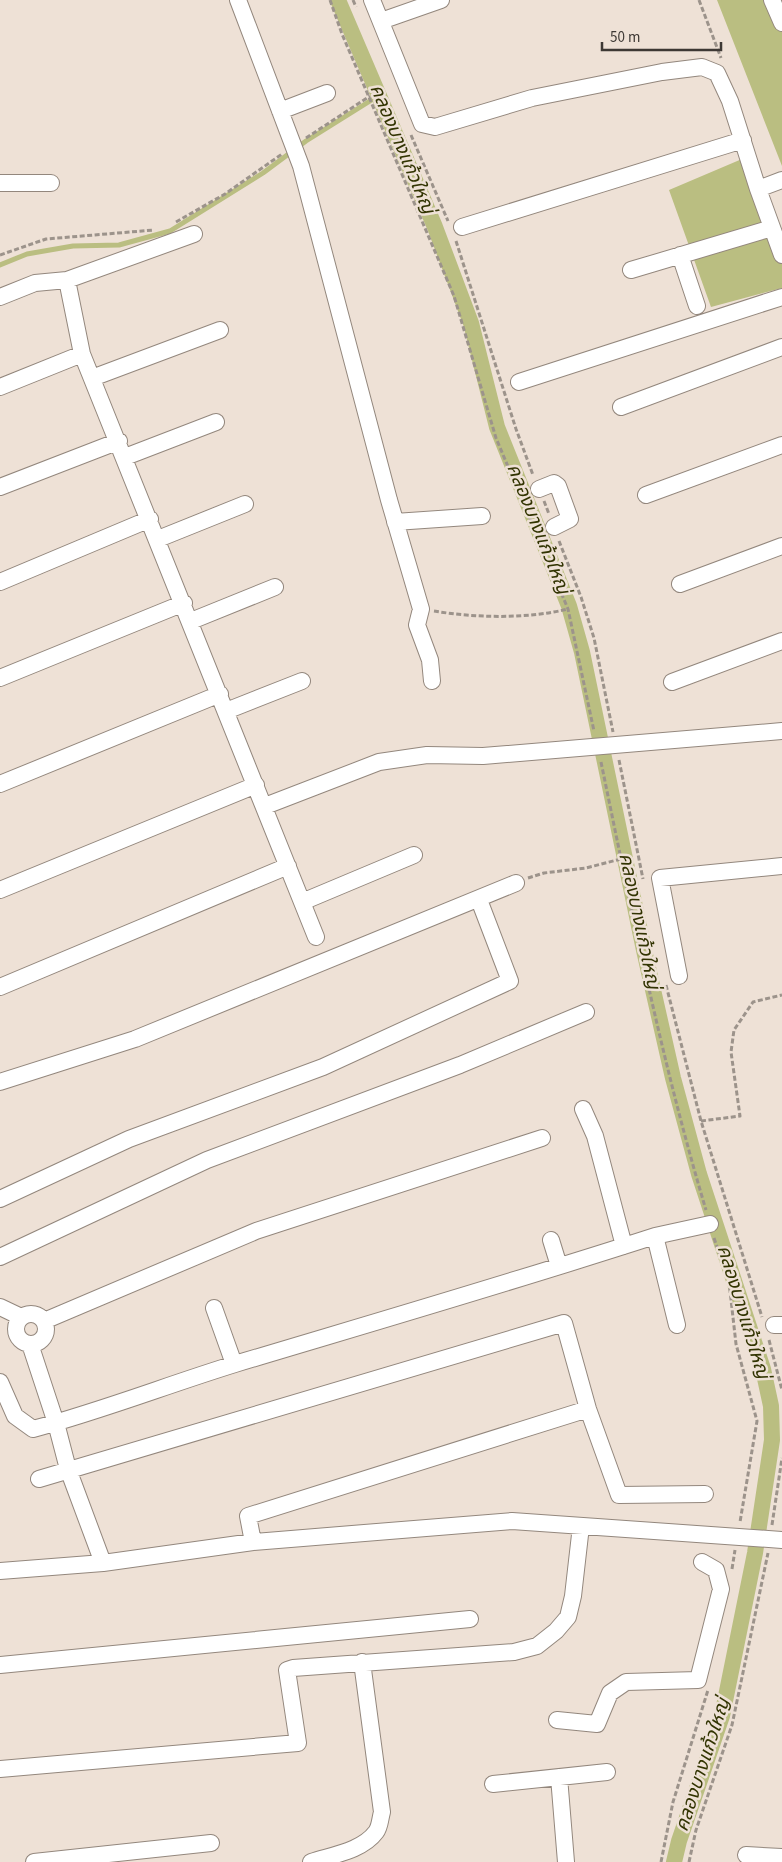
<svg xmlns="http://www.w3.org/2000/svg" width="782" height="1862" viewBox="0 0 782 1862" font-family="'Source Sans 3','Noto Sans Thai',sans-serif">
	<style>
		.water { fill: #babe81 }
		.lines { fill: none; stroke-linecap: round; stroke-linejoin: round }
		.stream { stroke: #babe81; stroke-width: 5 }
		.canal { stroke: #babe81; stroke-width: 16 }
		.minor-casing { stroke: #93877d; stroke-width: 18 }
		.path { stroke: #9c938b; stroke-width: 3; stroke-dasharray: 5 2.5; stroke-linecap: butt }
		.minor { stroke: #fff; stroke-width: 16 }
		.labels { text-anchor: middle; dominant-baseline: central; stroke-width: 5; stroke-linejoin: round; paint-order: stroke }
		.water-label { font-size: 19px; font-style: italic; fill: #323402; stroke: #eee1d6 }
	</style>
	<rect width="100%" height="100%" fill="#eee1d6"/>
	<!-- water -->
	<path class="water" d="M717,0H779L782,8V166Z
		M749,156L782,241V288L711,307L669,190Z"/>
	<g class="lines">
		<!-- stream -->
		<path class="stream" d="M0,265L27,254L73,246L119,245L170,231L263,173L306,141L378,96"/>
		<!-- canal -->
		<path class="canal" d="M338,0L435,227L471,323L497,427L569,606L582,652L644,950L673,1078L699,1174L763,1369L771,1406L772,1440L755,1553L722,1716L679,1841L674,1862"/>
		<!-- minor casing -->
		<g class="minor-casing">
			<path id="minor" d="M238,0L301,166L389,500L421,609L417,625L430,660L432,681
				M372,0L422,124L435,127L532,98L662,72L702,67L717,73L730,101L758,189L782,255
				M772,0L782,23
				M381,21L441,0
				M280,111L327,93
				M0,183H51
				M758,189L782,180
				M462,227L743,140
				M194,234L67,280L82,354L316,937
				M680,255L697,306
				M631,270L772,228
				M0,297L35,283L67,280
				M92,378L220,330
				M519,382L782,297
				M0,387L82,354
				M621,407L782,347
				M125,457L216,422
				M0,487L119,441
				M539,489L554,483L558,486L570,519L554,527
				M646,495L782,445
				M395,522L482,516
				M158,539L245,504
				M0,582L150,519
				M680,584L782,546
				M191,621L275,587
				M0,678L184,603
				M672,682L782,641
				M226,711L302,681
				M0,784L220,694
				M265,806L379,762L427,755L483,756L782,731
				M0,890L256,785
				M302,902L414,855
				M679,976L660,878L782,866
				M0,987L288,866
				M0,1082L135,1039L516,883
				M583,1109L595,1136L624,1246
				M0,1199L129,1139L323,1067L510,981L481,905
				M655,1236L677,1325
				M551,1240L559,1266
				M0,1257L207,1160L460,1065L586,1012
				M0,1307L21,1317
				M214,1308L234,1364
				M16 1329a15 15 0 1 1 30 0a15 15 0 1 1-30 0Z
				M44,1321L256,1231L542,1138
				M774,1325H782
				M30,1344L56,1423L68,1469L103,1563
				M0,1382L15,1416L33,1429C101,1411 167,1385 235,1364C375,1322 516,1281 655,1236L710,1224
				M39,1479L564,1323L588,1409L619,1495L705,1494
				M253,1542L248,1516L588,1409
				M0,1571L103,1563L253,1542L512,1521L782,1540
				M0,1665L470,1619
				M557,1720L597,1724L610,1693L626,1682L698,1680L721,1589L716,1570L702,1562
				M0,1769L298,1743L287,1670L293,1668L514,1652L537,1646L556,1631L568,1617L573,1596L581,1526
				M559,1777L566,1862
				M493,1784L607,1772
				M746,1855L782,1857
				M34,1862L211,1843
				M311,1862C332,1855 362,1851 376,1832C380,1827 380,1819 382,1812L362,1662"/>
		</g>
		<!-- path -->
		<path class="path" d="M330,0L342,34L454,296L496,438L568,609L594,731
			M353,0L356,7
			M699,0L721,58
			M411,135L448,221
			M306,138L370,96
			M176,222L225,194L282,154
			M456,241L516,429L533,475
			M0,255L46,239L154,230
			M544,501L549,514
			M559,541L581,597L594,638L613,732
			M434,611C475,618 528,619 568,609
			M619,760L643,879
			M601,762C632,912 662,1063 706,1210
			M528,878L544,873L586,868L621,859
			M666,985L701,1121L762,1317
			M701,1121L740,1116L731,1052L734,1030L753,1002L782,995
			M714,1238L729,1282L736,1344L757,1421L740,1522
			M769,1340L782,1390
			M772,1525L782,1458
			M732,1569L735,1550
			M661,1862L673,1802L708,1690
			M689,1862L696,1830L732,1725L768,1553"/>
		<!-- minor -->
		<use href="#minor" class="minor"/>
	</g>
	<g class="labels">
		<!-- water labels -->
		<g class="water-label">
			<text transform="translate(402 149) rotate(67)">คลองบางแก้วใหญ่</text>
			<text transform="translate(538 529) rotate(68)">คลองบางแก้วใหญ่</text>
			<text transform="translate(639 921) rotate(78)">คลองบางแก้วใหญ่</text>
			<text transform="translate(743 1312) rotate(73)">คลองบางแก้วใหญ่</text>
			<text transform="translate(703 1765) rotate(-72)">คลองบางแก้วใหญ่</text>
		</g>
	</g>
	<!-- scale -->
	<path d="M602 42v8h119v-8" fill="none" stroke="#3d3834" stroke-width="2.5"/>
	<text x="610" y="42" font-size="15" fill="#3d3834" stroke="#eee1d6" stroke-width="4" paint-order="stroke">50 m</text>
</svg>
